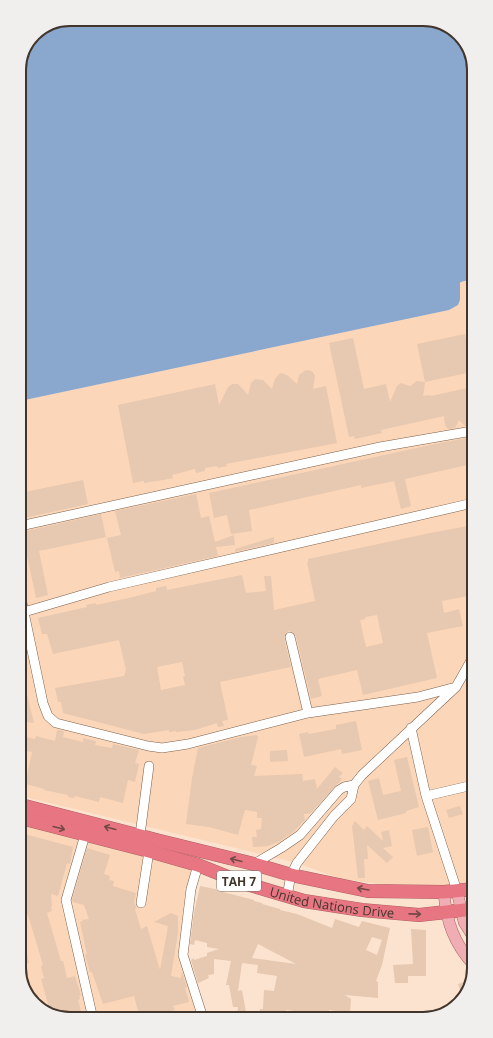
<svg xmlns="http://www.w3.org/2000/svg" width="493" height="1038" viewBox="0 0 493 1038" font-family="'Open Sans',sans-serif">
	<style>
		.built { fill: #fcd6b8 }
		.water { fill: #8aa7cd }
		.building { fill: #e7c8b0; fill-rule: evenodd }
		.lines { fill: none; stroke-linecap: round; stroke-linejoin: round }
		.minor-casing { stroke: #7c614b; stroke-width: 10 }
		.major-casing { stroke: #ae6064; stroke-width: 12 }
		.highway-casing { stroke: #ae6064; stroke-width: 14 }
		.minor { stroke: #fff; stroke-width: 9 }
		.major { stroke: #f1adb4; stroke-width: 11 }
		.highway { stroke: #e87682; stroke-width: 13 }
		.oneway { stroke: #744946 }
		.labels { text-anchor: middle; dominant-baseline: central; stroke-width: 3.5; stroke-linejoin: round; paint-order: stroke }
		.shield { fill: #fff; stroke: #7b726b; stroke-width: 1 }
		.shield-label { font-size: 12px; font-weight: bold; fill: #42362c }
		.street-label { font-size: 13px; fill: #42362c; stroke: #fff }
		.rim { fill: none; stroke: #42362c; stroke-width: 2 }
	</style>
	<rect width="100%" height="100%" fill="#fce3cf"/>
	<!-- built -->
	<path class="built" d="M472,279L474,881L466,882L449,890L378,884L338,878L297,863L21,796L20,401L449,310L458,305L460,300V283L461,282Z
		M21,824L94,844L191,867L184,968L196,1013L181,1018L67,1019L44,1010L42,1004H36L22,985Z"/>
	<!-- water -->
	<path class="water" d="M70,19H426L454,30L471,53L472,279L461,282L460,283V300L458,305L449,310L20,401L19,67L34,34Z"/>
	<!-- building -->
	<path class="building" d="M465,334L472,372L425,382L417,344Z
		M353,338L364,389L386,384L390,402L397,386L401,383L410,386L417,381L425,382L423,396L430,395L431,396L472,387V425L465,426L459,420L455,428L448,429L445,425L444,416L440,417L381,430L382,433L355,439L354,436L349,437L329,343Z
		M306,370L312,371L315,376L313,389L326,386L337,443L226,464L227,466L218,468L217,466L205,468V471L196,473L195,469L172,475L173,478L163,480L144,483V481L133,483L118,405L215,384L219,405L228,387L232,384H238L240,386L248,395L251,383L255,379L263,380L272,389L275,379L279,374L281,373L287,375L297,384L299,375Z
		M467,438L472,464L405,479L411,506L401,509L394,481L361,488V485L249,510L252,531L231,534L227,515L214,518L209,493L435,444Z
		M83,480L88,504L20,519V493Z
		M196,494L201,518L209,516L215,542L234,535L235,545L216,547L218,556L120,578L119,571L115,572L107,538L121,535L115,511Z
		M101,514L106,537L39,551L48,595L36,598L22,532Z
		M473,525V595L442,601L444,613L459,609L463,626L427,633L437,678L363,695L357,670L318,679L322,696L311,699L296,636L294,633L289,631L286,633L284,638L291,667L220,682L228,720L222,721L224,726L218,727L217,723L195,730L176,732V731L169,732V730L144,734L63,713L61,702H58L55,688L124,676L126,670L119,640L53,654L47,634H42L38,618L87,607L86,605L96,603V605L133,597L156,591V588L166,586L167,590L242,575L246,593L266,591L264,576H271L274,610L315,601L307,562H308V559L430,533ZM377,615L383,643L366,647L360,620L365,619V617ZM182,662L185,676L183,677L185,685L161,690L157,667Z
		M274,537V543L235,552V549Z
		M23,678L34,723L21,721V679Z
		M356,721L362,750L342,754L341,749L304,757L299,734L308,732L309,734L336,729V725Z
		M57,730L64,731L63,737L83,742V738L96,741L95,745L112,748L113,744L139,750L135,763L139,764L135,782L128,780L123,803L100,797L99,802L75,796L74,798L68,797V795L44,790L45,789L25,784L32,752L21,750V736L35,739L36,736L55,741Z
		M257,735L258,737L251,765L257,766L254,776L302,774L303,781L315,779L317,789L335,767L343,773L339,777L342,779L311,813L304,814L305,820L293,832L280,841L268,846L253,847L252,837H257L256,830L261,829L262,818H257V812L245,810L238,835L209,827L186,824L192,778L198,748L241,737Z
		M287,750L288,761L270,762V751Z
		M407,757L419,807L406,811V813L378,820L368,781L379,778L383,795L401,791L394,760Z
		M460,806L463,814L449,818L446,810Z
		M355,821L364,830L367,826L383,841L381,832L389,830L392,846L383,848L393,857L387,863L367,845L368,859H364L365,878H358L352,826Z
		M428,827L433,852L417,856L412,830Z
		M21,833L73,847L70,864L67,863L58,896L51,894L52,906L51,907L52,911L47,913L61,961H63L67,978L75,976L77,983L81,995L79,996L80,999L78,1000L83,1019H67L39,1008L49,1007L41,979L44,978L41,966L43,965L28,915L22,916L21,877L27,853L21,852Z
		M87,848L110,855L104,874L110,876L109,880L114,881L113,886L136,893L134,902L136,907L137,908L135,909L141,929L147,926L160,970L168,926L154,922L171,913L178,916V933L171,976L181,978L182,972L187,987L185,988L189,1002L173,1006L175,1010L140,1018L134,996L103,1004L92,972H90L85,955L87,954L80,922L83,921L82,920L89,919L84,905L73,902L72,900Z
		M200,886L220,890L219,891L254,900V901L262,903V904L280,909V910L297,914L332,928L335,919L359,927L362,921L390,928L382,965L376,981L378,982V998L345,995L351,999L350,1013L329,1010L328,1017L310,1015L311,1013L286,1010V1013L276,1012L275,1017L259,1018L260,1009H263L264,990L274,991L277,976L257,973L258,965L242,963L238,991L242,990L247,1018H237L238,1007H233L229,985H226L231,961L214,959V974L208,975L209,978L198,983L191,960L194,958V960L207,956V953L219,949L207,947V943L195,940L194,945L190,944L194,913ZM372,937L382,940L377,955L366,950ZM258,944L296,964L252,958Z
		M411,929L426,930V976H408V983H395L393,965L413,964Z
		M22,941H24L29,963L22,964Z
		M471,980L464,999H463L458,984Z"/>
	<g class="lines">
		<!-- minor casing -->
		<g class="minor-casing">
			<path id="minor" d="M20,526L380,447L472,431
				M21,598L43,703L48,716L56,723L148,746L162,748L188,744L308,713L418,697L456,687
				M24,612L109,587L473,503
				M290,637L308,713
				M411,728L426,796L457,891
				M426,796L473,785
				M85,835L66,900L93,1019
				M140,835L149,766
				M254,864L281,848L300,835L339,790L344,787L354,785
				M198,865L191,889L183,955L203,1018
				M287,896L291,875L297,863L334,816L351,799L354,785L362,775L456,687L473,657
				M141,903L149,851"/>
		</g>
		<!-- major casing -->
		<g class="major-casing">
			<path id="major" d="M457,891L464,922L474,938
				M444,892C446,921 454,944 474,965"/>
		</g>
		<!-- highway casing -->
		<g class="highway-casing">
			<g id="highway">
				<path d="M21,805L160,841L254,864L291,875L368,891L444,892L474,889"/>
				<path id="s1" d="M21,818L149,851L198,865L240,882L304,901L362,910L419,915L474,909"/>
			</g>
		</g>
		<!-- minor -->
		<use href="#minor" class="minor"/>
		<!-- major -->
		<use href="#major" class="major"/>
		<!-- highway -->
		<use href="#highway" class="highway"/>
	</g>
	<!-- one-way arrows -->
	<defs><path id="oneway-shaft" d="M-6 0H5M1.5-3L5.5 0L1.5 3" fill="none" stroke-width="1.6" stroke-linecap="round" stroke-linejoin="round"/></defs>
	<g class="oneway">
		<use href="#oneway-shaft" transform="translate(59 828) rotate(15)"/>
		<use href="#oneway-shaft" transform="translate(110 828) rotate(-165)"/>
		<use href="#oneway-shaft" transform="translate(236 860) rotate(-166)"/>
		<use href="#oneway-shaft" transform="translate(363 889) rotate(-170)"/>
		<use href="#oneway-shaft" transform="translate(415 914) rotate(1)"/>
	</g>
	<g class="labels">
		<!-- shield labels -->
		<rect class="shield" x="217" y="871" width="44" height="20" rx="3"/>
		<g class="shield-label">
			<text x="239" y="881">TAH 7</text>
		</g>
		<!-- street labels -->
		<g class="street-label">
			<text stroke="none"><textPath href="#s1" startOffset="323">United Nations Drive</textPath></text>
		</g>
	</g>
	<!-- crop -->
	<path d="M0 0H493V1038H0ZM70 26H423A44 44 0 0 1 467 70V968A44 44 0 0 1 423 1012H70A44 44 0 0 1 26 968V70A44 44 0 0 1 70 26Z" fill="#f0efee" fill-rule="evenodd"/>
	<path class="rim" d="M70 26H423A44 44 0 0 1 467 70V968A44 44 0 0 1 423 1012H70A44 44 0 0 1 26 968V70A44 44 0 0 1 70 26Z"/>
</svg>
